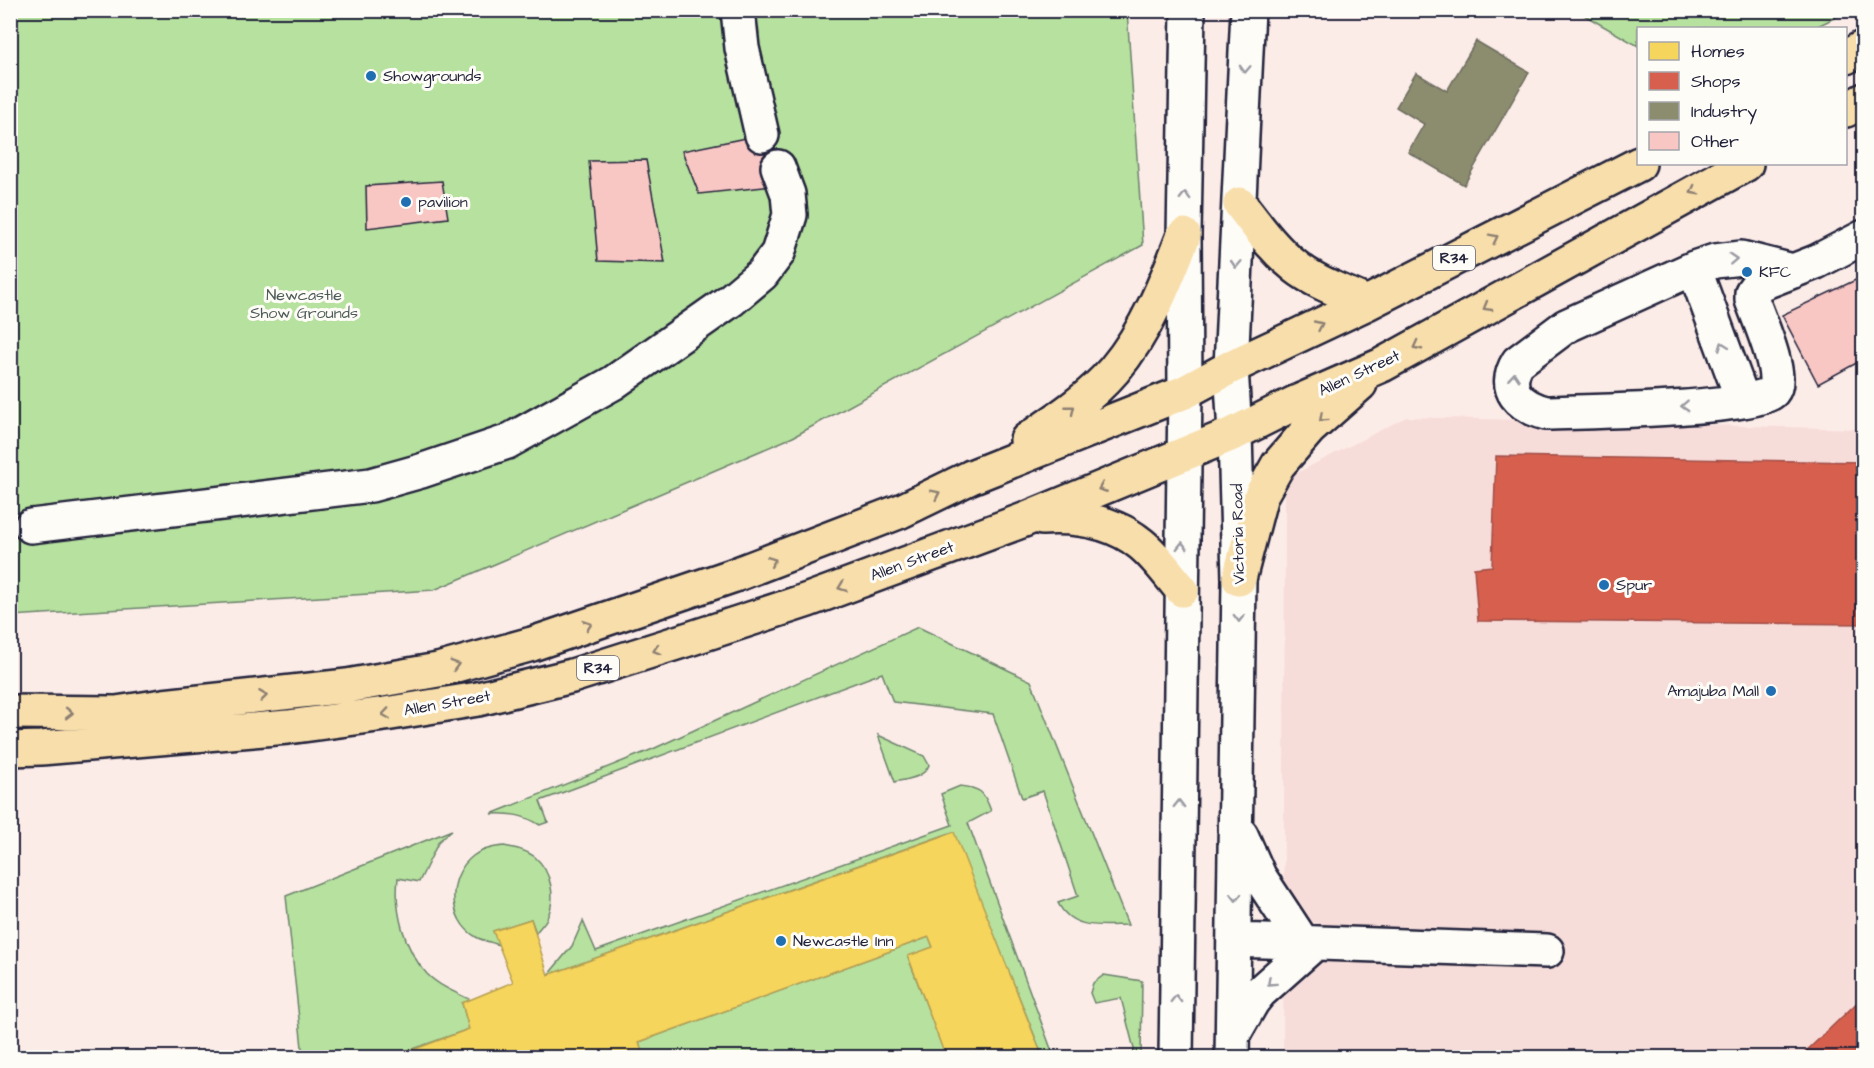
<svg xmlns="http://www.w3.org/2000/svg" width="1874" height="1068" viewBox="0 0 1874 1068" font-family="'Architects Daughter',sans-serif">
	<style>
		.built { fill: #f7ddda }
		.green { fill: #b6e19e; stroke: #6c826c; stroke-width: 1.5 }
		.homes { fill: #f6d55c; stroke: #b69f52; stroke-width: 1.5 }
		.shops { fill: #d6604d; stroke: #a04d48; stroke-width: 1.5 }
		.industry { fill: #8c8c6e; stroke: #6c6c5f; stroke-width: 1.5 }
		.building { fill: #f8c7c4; stroke: #22223b; stroke-width: 1.5 }
		.lines { fill: none; stroke-linecap: round; stroke-linejoin: round }
		.minor-casing { stroke: #22223b; stroke-width: 38 }
		.major-casing { stroke: #22223b; stroke-width: 38 }
		.minor { stroke: #fdfcf7; stroke-width: 33 }
		.major { stroke: #f8deab; stroke-width: 33 }
		.oneway { stroke: #9a9aa2 }
		.oneway2 { stroke: #8d8073 }
		.poi-dot { fill: #1f6fb2; stroke: #fdfcf7; stroke-width: 2 }
		.labels { text-anchor: middle; dominant-baseline: central; stroke-width: 6; stroke-linejoin: round; paint-order: stroke }
		.shield { fill: #fdfcf7; stroke: #646373; stroke-width: 1.5 }
		.shield-label { font-size: 15px; font-weight: bold; fill: #22223b }
		.poi-label { font-size: 16px; fill: #22223b; stroke: #fdfcf7; text-anchor: start }
		.park-label { font-size: 16px; fill: #4e5b59; stroke: #fdfcf7 }
		.street-label { font-size: 16px; fill: #22223b; stroke: #fdfcf7 }
	</style>
	<rect width="100%" height="100%" fill="#fcece8"/>
	<filter id="ink" filterUnits="userSpaceOnUse"><feTurbulence type="fractalNoise" baseFrequency=".0167" numOctaves="2"/><feDisplacementMap in="SourceGraphic" scale="12" xChannelSelector="R" yChannelSelector="G"/><feConvolveMatrix kernelMatrix="1 2 1 2 8 2 1 2 1" color-interpolation-filters="sRGB"/></filter>
	<g filter="url(#ink)">
		<!-- built -->
		<path class="built" d="M1406,417L1863,429V1057L1283,1058L1285,479Z"/>
		<!-- green -->
		<path class="green" d="M10,11H1127L1143,245L793,437L434,590L11,616Z
			M1577,11H1848L1814,28H1638V46Z
			M918,627L1031,681L1128,925C1102,925 1072,931 1058,903L1078,896L1043,791L1022,798L993,714L893,702L882,673L540,801L548,822L540,825C524,815 510,813 491,814L653,749Z
			M878,735L924,756L929,765C924,778 907,779 895,782Z
			M960,786C980,788 984,791 991,811L968,823L1054,1057H1043L953,832L548,975L572,946L583,921L596,951L952,825L941,794Z
			M452,830L439,841L419,882L398,878C394,911 404,949 427,974C439,986 456,993 471,1000L462,1003L469,1029L391,1057H303L286,896Z
			M504,846C515,848 526,850 535,857C551,871 557,898 547,918C545,923 539,928 536,933L531,919L493,931L499,945C492,942 483,941 476,937C447,920 447,876 473,856C482,849 493,847 504,846Z
			M929,937L933,947L908,957L946,1057L753,1058L751,1053L740,1058H644L639,1042Z
			M1104,975L1142,981L1141,1057H1136L1121,998L1094,1003L1090,993L1093,983Z"/>
		<!-- homes -->
		<path class="homes" d="M954,832L1043,1058H946L908,956L933,947L929,937L639,1042L644,1058H391L469,1029L462,1003L513,982L493,931L531,919L548,975Z"/>
		<!-- shops -->
		<path class="shops" d="M1496,456L1864,462V624L1478,621L1474,568L1492,566Z
			M1864,996V1058H1799Z"/>
		<!-- industry -->
		<path class="industry" d="M1476,41L1529,72L1464,185L1408,152L1424,124L1396,107L1416,73L1447,91Z"/>
		<!-- building -->
		<path class="building" d="M770,133L782,185L699,194L682,151Z
			M646,160L665,263L598,261L589,161Z
			M442,181L448,218L367,228L366,186Z
			M1864,276V359L1818,384L1782,315Z"/>
		<g class="lines">
			<!-- minor casing -->
			<g class="minor-casing">
				<path id="minor" d="M738,10L742,48L762,135
					M1694,268L1743,401
					M1793,271L1741,258L1715,261L1694,268L1566,326L1518,362C1501,390 1520,406 1546,413C1579,412 1759,409 1773,391C1785,377 1758,317 1752,300V292L1757,285L1816,262L1864,237
					M31,526L371,485L421,471L507,442L613,383L731,300L762,274L778,253L790,215L788,194L778,167
					M1241,835L1259,876L1303,943
					M1235,940L1547,951
					M1233,1035L1252,1002L1260,992L1315,943
					M1176,1058L1185,392L1184,235L1188,10
					M1232,1058L1239,579L1235,433L1231,367L1248,10"/>
			</g>
			<!-- major casing -->
			<g class="major-casing">
				<path id="major" d="M1846,57L1864,47
					M1846,110L1864,100
					M1240,204C1257,226 1273,249 1296,267C1316,283 1344,292 1367,303
					M1027,440C1058,419 1090,398 1114,370C1147,331 1166,282 1184,235
					M1042,518C1077,516 1114,522 1141,544C1157,557 1169,575 1182,590
					M1239,579L1261,495L1278,465L1309,429L1360,384
					M10,712L116,713L163,706L347,686L438,670L532,644L732,576L901,511L971,477L1185,392L1231,367L1367,303L1639,164
					M10,749L41,748L288,727L385,714L478,699L572,676L692,638L808,600L1024,520L1235,433L1295,403L1382,365L1746,164"/>
			</g>
			<!-- minor -->
			<use href="#minor" class="minor"/>
			<!-- major -->
			<use href="#major" class="major"/>
		</g>
		<!-- one-way arrows -->
		<defs><path id="oneway-chevron" d="M-2-3.5L2.5 0L-2 3.5" fill="none" stroke-width="1.6" stroke-linecap="round" stroke-linejoin="round" transform="scale(1.5)"/></defs>
		<g class="oneway">
			<use href="#oneway-chevron" transform="translate(1245 69) rotate(92)"/>
			<use href="#oneway-chevron" transform="translate(1185 196) rotate(-89)"/>
			<use href="#oneway-chevron" transform="translate(1733 259) rotate(-3)"/>
			<use href="#oneway-chevron" transform="translate(1236 264) rotate(93)"/>
			<use href="#oneway-chevron" transform="translate(1723 346) rotate(-111)"/>
			<use href="#oneway-chevron" transform="translate(1514 377) rotate(-86)"/>
			<use href="#oneway-chevron" transform="translate(1685 406) rotate(177)"/>
			<use href="#oneway-chevron" transform="translate(1182 546) rotate(-89)"/>
			<use href="#oneway-chevron" transform="translate(1239 618) rotate(91)"/>
			<use href="#oneway-chevron" transform="translate(1179 804) rotate(-89)"/>
			<use href="#oneway-chevron" transform="translate(1236 897) rotate(91)"/>
			<use href="#oneway-chevron" transform="translate(1271 982) rotate(138)"/>
			<use href="#oneway-chevron" transform="translate(1176 999) rotate(-89)"/>
		</g>
		<g class="oneway2">
			<use href="#oneway-chevron" transform="translate(1694 191) rotate(152)"/>
			<use href="#oneway-chevron" transform="translate(1494 238) rotate(-27)"/>
			<use href="#oneway-chevron" transform="translate(1487 307) rotate(150)"/>
			<use href="#oneway-chevron" transform="translate(1319 325) rotate(-25)"/>
			<use href="#oneway-chevron" transform="translate(1417 346) rotate(152)"/>
			<use href="#oneway-chevron" transform="translate(1071 409) rotate(-39)"/>
			<use href="#oneway-chevron" transform="translate(1323 418) rotate(138)"/>
			<use href="#oneway-chevron" transform="translate(1102 488) rotate(158)"/>
			<use href="#oneway-chevron" transform="translate(936 494) rotate(-26)"/>
			<use href="#oneway-chevron" transform="translate(772 561) rotate(-21)"/>
			<use href="#oneway-chevron" transform="translate(842 587) rotate(159)"/>
			<use href="#oneway-chevron" transform="translate(588 625) rotate(-19)"/>
			<use href="#oneway-chevron" transform="translate(657 650) rotate(162)"/>
			<use href="#oneway-chevron" transform="translate(455 665) rotate(-16)"/>
			<use href="#oneway-chevron" transform="translate(263 696) rotate(-7)"/>
			<use href="#oneway-chevron" transform="translate(69 713)"/>
			<use href="#oneway-chevron" transform="translate(386 714) rotate(172)"/>
		</g>
	</g>
	<!-- markers -->
	<g class="poi-dot">
		<circle cx="371" cy="76" r="6"/>
		<circle cx="406" cy="202" r="6"/>
		<circle cx="1747" cy="272" r="6"/>
		<circle cx="1604" cy="585" r="6"/>
		<circle cx="1771" cy="691" r="6"/>
		<circle cx="781" cy="941" r="6"/>
	</g>
	<g class="labels">
		<!-- shield labels -->
		<g class="shield">
			<rect x="1433" y="246" width="42" height="24" rx="4.5"/>
			<rect x="577" y="656" width="42" height="24" rx="4.5"/>
		</g>
		<g class="shield-label">
			<text x="1454" y="258">R34</text>
			<text x="598" y="668">R34</text>
		</g>
		<!-- poi labels -->
		<g class="poi-label">
			<text x="383" y="76">Showgrounds</text>
			<text x="418" y="202">pavilion</text>
			<text x="1759" y="272">KFC</text>
			<text x="1616" y="585">Spur</text>
			<text x="1759" y="691" text-anchor="end">Amajuba Mall</text>
			<text x="793" y="941">Newcastle Inn</text>
		</g>
		<!-- park labels -->
		<g class="park-label">
			<text x="304" y="295">Newcastle<tspan x="304" dy="18">Show Grounds</tspan></text>
		</g>
		<!-- street labels -->
		<g class="street-label">
			<text transform="translate(1359 373) rotate(-25)">Allen Street</text>
			<text transform="translate(1238 534) rotate(-91)">Victoria Road</text>
			<text transform="translate(912 561) rotate(-20)">Allen Street</text>
			<text transform="translate(447 703) rotate(-10)">Allen Street</text>
		</g>
	</g>
	<!-- margin -->
	<rect width="1874" height="1068" fill="none" stroke="#fdfcf7" stroke-width="36"/>
	<rect x="18" y="18" width="1838" height="1032" fill="none" stroke="#22223b" stroke-width="2" filter="url(#ink)"/>
	<!-- legend -->
	<rect x="1637" y="27" width="210" height="138" fill="#fdfcf7" stroke="#a5a5ac" stroke-width="1.5"/>
	<rect x="1649" y="42" width="30" height="18" fill="#f6d55c" stroke="#a5a5ac" stroke-width="1.5"/>
	<text x="1691" y="57" font-size="18" fill="#22223b">Homes</text>
	<rect x="1649" y="72" width="30" height="18" fill="#d6604d" stroke="#a5a5ac" stroke-width="1.5"/>
	<text x="1691" y="87" font-size="18" fill="#22223b">Shops</text>
	<rect x="1649" y="102" width="30" height="18" fill="#8c8c6e" stroke="#a5a5ac" stroke-width="1.5"/>
	<text x="1691" y="117" font-size="18" fill="#22223b">Industry</text>
	<rect x="1649" y="132" width="30" height="18" fill="#f8c7c4" stroke="#a5a5ac" stroke-width="1.5"/>
	<text x="1691" y="147" font-size="18" fill="#22223b">Other</text>
</svg>
